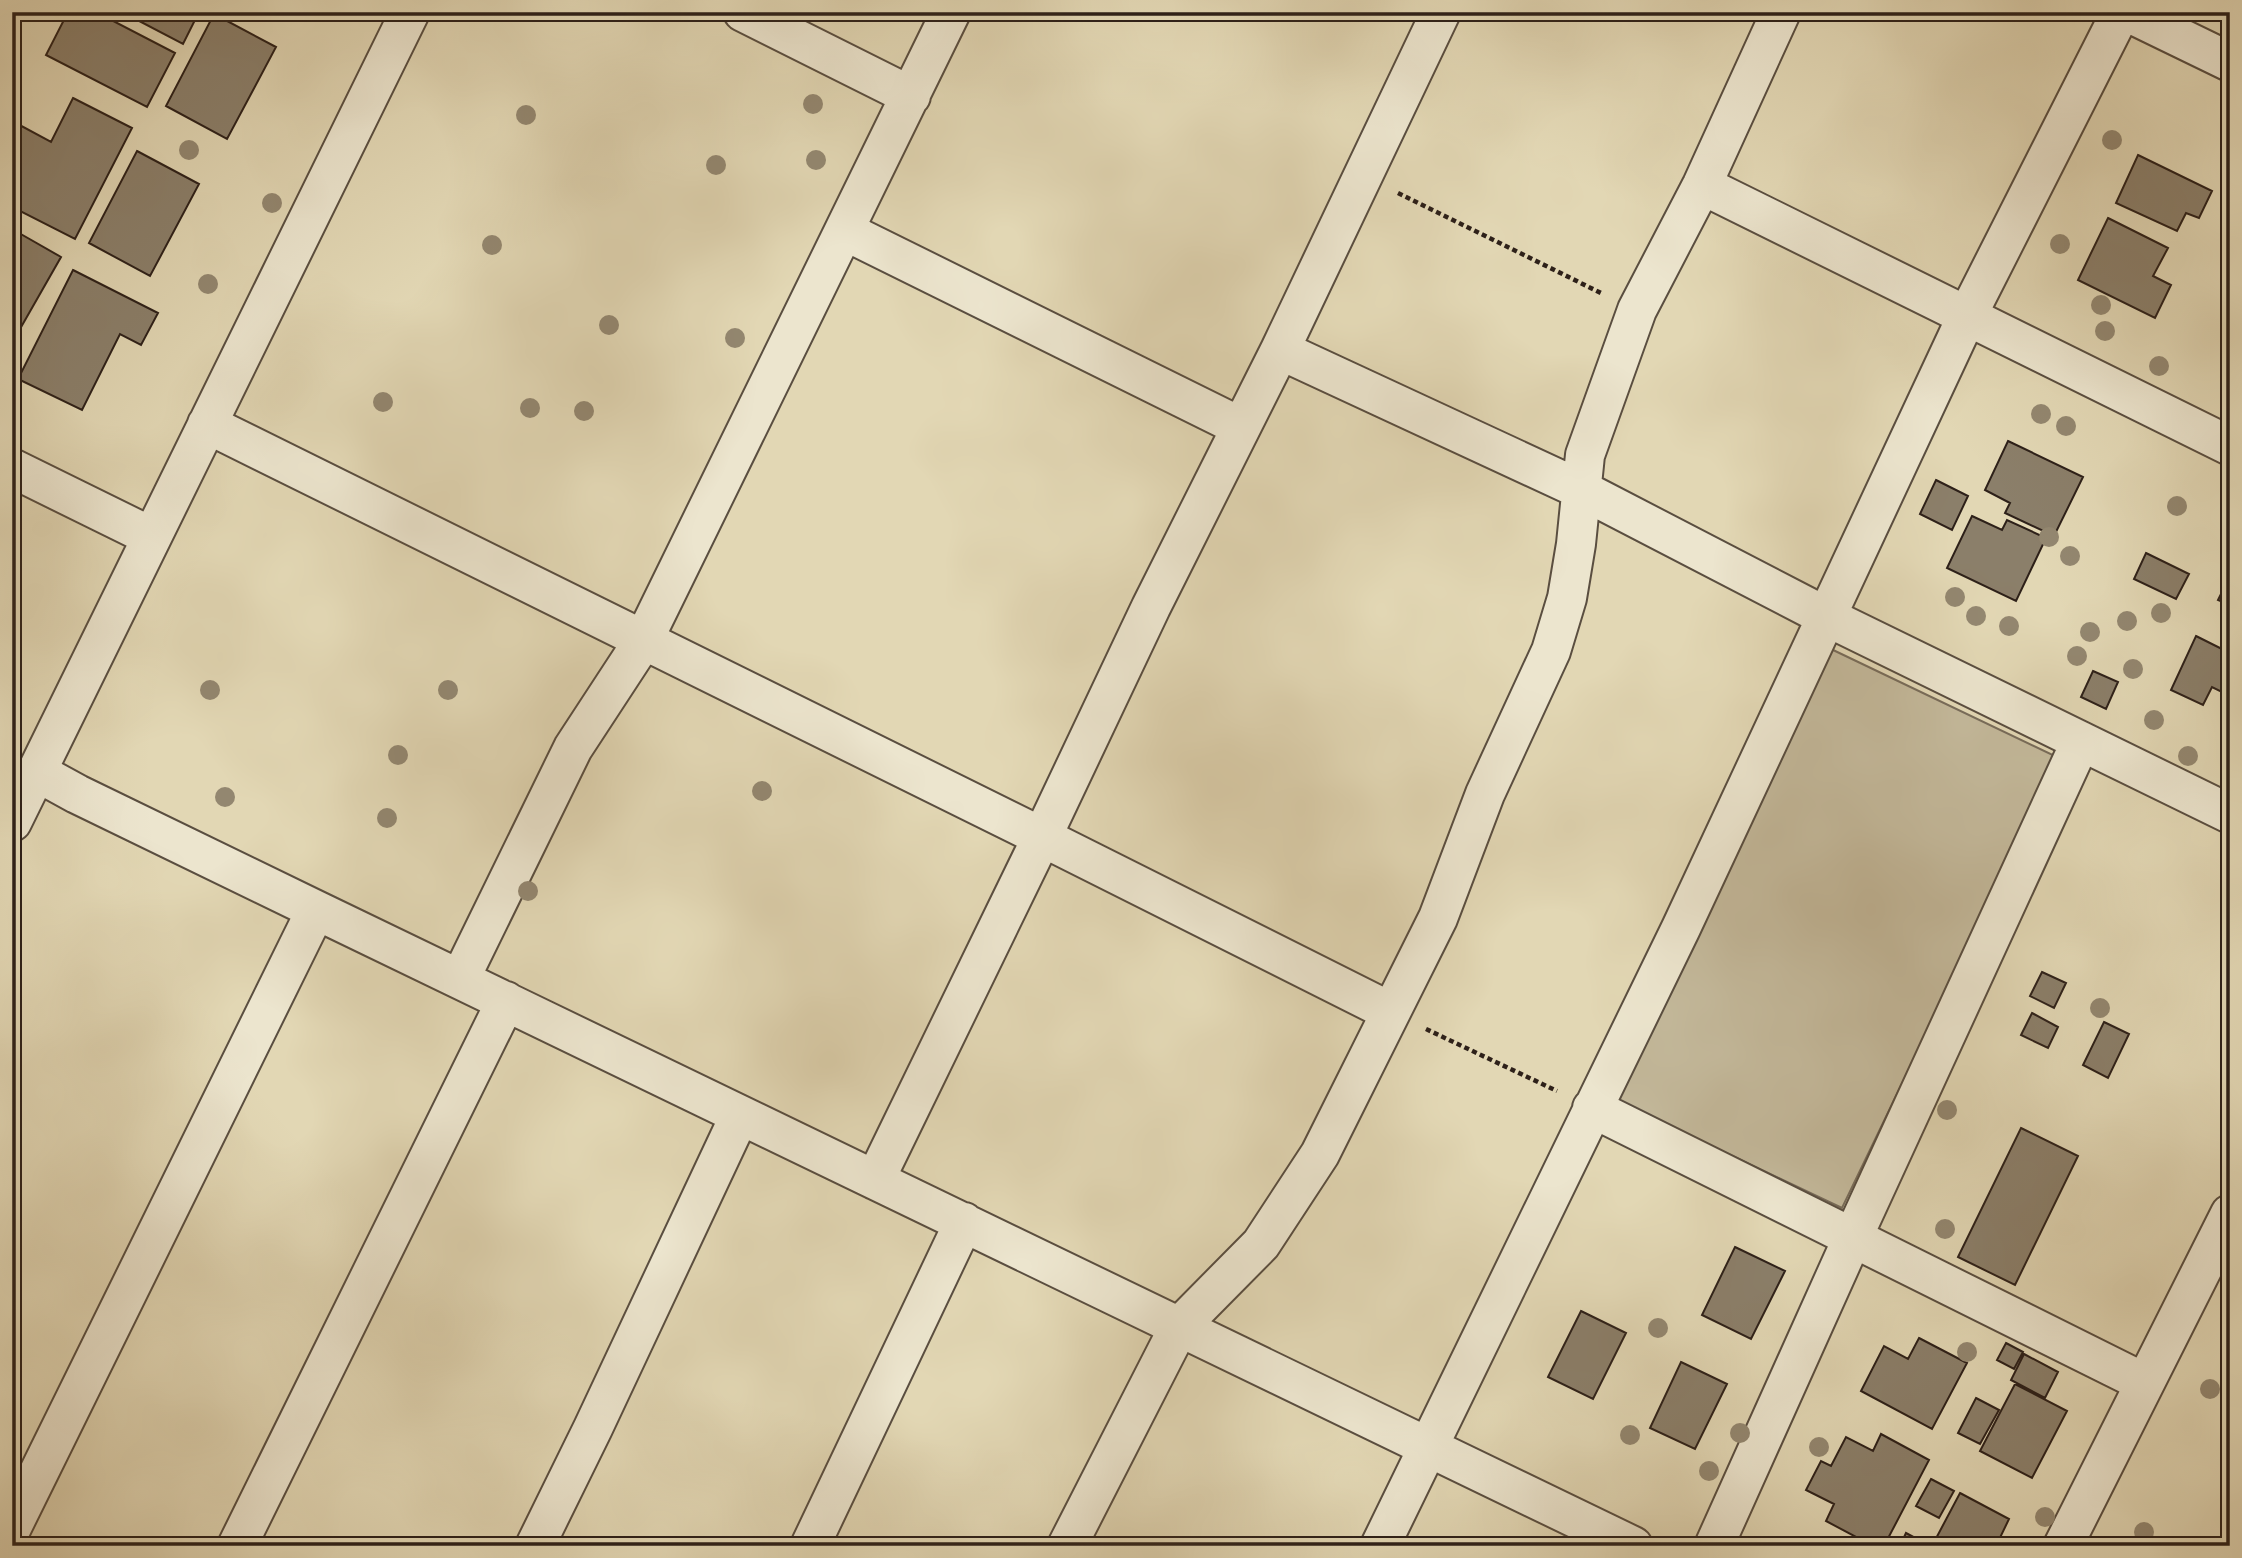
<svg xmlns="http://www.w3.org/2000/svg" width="2242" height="1558" viewBox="0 0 2242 1558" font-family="Vollkorn,serif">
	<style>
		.green { fill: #c3b89a; stroke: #786c5a; stroke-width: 2 }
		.building { fill: #8b7f6a; stroke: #2d2019; stroke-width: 2 }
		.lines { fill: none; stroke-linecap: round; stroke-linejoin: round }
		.minor-casing { stroke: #5a4e40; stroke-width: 42 }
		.path { stroke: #2d2019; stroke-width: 4.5; stroke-dasharray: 5 3.5; stroke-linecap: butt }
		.minor { stroke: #ece5ce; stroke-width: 38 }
		.tree { fill: #938770 }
	</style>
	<rect width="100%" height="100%" fill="#e2d7b4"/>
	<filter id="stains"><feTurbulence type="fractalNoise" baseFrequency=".00286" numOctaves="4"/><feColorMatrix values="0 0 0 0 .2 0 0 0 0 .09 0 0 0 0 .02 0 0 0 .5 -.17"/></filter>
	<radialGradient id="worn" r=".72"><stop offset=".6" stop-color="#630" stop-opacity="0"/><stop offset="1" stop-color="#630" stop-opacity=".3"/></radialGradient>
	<!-- green -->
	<path class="green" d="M1831,649L2059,758L1842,1208L1615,1100Z"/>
	<!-- building -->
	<path class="building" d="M68,12H96L175,53L147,107L46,55Z
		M122,12H199L183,44Z
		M214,14L276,47L227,139L166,106Z
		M73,98L132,128L75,239L12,207L14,122L51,142Z
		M137,151L199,184L150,276L89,243Z
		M2138,155L2212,191L2199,218L2186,213L2177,231L2116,203Z
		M2108,218L2168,248L2153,276L2171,285L2155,318L2078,280Z
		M12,229L61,257L12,343Z
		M73,270L158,313L141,345L120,334L82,410L18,379Z
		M2008,441L2083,477L2054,536L2005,513L2010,503L1985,490Z
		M1936,480L1968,496L1952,530L1920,514Z
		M1972,516L2002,530L2007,520L2046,538L2016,601L1947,568Z
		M2146,553L2189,574L2176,599L2134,579Z
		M2230,576V605L2218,600Z
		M2196,636L2228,652L2225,658L2230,660V696L2212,687L2203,705L2171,690Z
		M2093,671L2118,682L2106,709L2081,697Z
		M2042,972L2066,983L2054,1008L2030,996Z
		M2032,1013L2058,1027L2048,1048L2021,1035Z
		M2104,1022L2129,1034L2108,1078L2083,1065Z
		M2021,1128L2078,1156L2015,1285L1958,1257Z
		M1735,1247L1785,1271L1751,1339L1702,1315Z
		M1581,1311L1626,1333L1593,1399L1548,1377Z
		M1919,1338L1967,1363L1932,1429L1861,1391L1884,1346L1908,1359Z
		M2006,1343L2023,1352L2014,1369L1997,1360Z
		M2024,1354L2058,1372L2045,1398L2011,1380Z
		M1681,1362L1727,1384L1695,1449L1650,1428Z
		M2015,1384L2067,1411L2032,1478L1980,1451Z
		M1976,1398L1999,1410L1980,1444L1958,1433Z
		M1881,1434L1929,1460L1884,1546H1873L1826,1521L1834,1504L1806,1490L1821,1461L1831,1466L1846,1437L1873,1451Z
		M1931,1479L1954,1491L1939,1518L1916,1506Z
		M1960,1493L2009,1519L1996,1546H1932Z
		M1906,1533L1930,1546H1900Z"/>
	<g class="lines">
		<!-- minor casing -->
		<g class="minor-casing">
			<path id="minor" d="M743,12L911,96
				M2127,12L2230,62
				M1702,185L2230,446
				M845,231L1241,427
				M1280,350L1582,490L1825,616L2230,814
				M207,424L1042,837L1391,1012
				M12,468L152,537
				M37,772L77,794L316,910L1633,1546
				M12,822L410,12
				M460,979L573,748L643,641L951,12
				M1592,1108L2145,1383
				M875,1180L1042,837L1151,607L1280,350L1441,12
				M12,1527L316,910
				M237,1546L506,1001
				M535,1546L593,1428L740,1115
				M810,1546L964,1222
				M1067,1546L1179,1327L1261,1244L1320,1154L1438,918L1485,794L1551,651L1567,598L1576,544L1585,455L1637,310L1702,185L1781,12
				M1380,1546L1681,928L1967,316L2121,12
				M1714,1546L1853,1237L2081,741
				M2063,1546L2230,1214"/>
		</g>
		<!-- path -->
		<path class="path" d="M1398,193L1601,293
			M1426,1029L1557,1091"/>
		<!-- minor -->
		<use href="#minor" class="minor"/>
	</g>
	<!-- trees -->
	<g class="tree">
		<circle cx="813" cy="104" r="10"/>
		<circle cx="526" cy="115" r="10"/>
		<circle cx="2112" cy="140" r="10"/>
		<circle cx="189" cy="150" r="10"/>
		<circle cx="816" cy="160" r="10"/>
		<circle cx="716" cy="165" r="10"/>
		<circle cx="272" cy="203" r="10"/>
		<circle cx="2060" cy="244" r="10"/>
		<circle cx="492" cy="245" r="10"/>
		<circle cx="208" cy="284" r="10"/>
		<circle cx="2101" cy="305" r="10"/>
		<circle cx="609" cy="325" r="10"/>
		<circle cx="2105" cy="331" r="10"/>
		<circle cx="735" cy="338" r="10"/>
		<circle cx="2159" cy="366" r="10"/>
		<circle cx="383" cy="402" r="10"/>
		<circle cx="530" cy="408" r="10"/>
		<circle cx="584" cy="411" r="10"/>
		<circle cx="2041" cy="414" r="10"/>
		<circle cx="2066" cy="426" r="10"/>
		<circle cx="2177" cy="506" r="10"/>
		<circle cx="2049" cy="537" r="10"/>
		<circle cx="2070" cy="556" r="10"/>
		<circle cx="1955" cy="597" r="10"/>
		<circle cx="2161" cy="613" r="10"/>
		<circle cx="1976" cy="616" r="10"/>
		<circle cx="2127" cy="621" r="10"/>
		<circle cx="2009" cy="626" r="10"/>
		<circle cx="2090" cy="632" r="10"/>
		<circle cx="2077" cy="656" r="10"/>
		<circle cx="2133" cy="669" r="10"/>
		<circle cx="210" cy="690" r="10"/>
		<circle cx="448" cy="690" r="10"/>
		<circle cx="2154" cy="720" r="10"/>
		<circle cx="398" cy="755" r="10"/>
		<circle cx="2188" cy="756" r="10"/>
		<circle cx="762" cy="791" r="10"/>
		<circle cx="225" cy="797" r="10"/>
		<circle cx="387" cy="818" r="10"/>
		<circle cx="528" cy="891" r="10"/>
		<circle cx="2100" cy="1008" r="10"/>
		<circle cx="1947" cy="1110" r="10"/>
		<circle cx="1945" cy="1229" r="10"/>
		<circle cx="1658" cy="1328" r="10"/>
		<circle cx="1967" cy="1352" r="10"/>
		<circle cx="2210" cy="1389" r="10"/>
		<circle cx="1740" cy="1433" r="10"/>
		<circle cx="1630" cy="1435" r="10"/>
		<circle cx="1819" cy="1447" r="10"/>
		<circle cx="1709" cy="1471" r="10"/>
		<circle cx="2045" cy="1517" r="10"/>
		<circle cx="2144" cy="1532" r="10"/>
	</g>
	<!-- margin -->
	<rect width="2242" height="1558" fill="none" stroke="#e2d7b4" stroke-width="42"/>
	<rect x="14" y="14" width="2214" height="1530" fill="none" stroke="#2d2019" stroke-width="3.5"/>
	<rect x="21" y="21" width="2200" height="1516" fill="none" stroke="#2d2019" stroke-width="2"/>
	<rect width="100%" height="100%" filter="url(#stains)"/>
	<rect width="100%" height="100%" fill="url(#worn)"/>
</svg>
